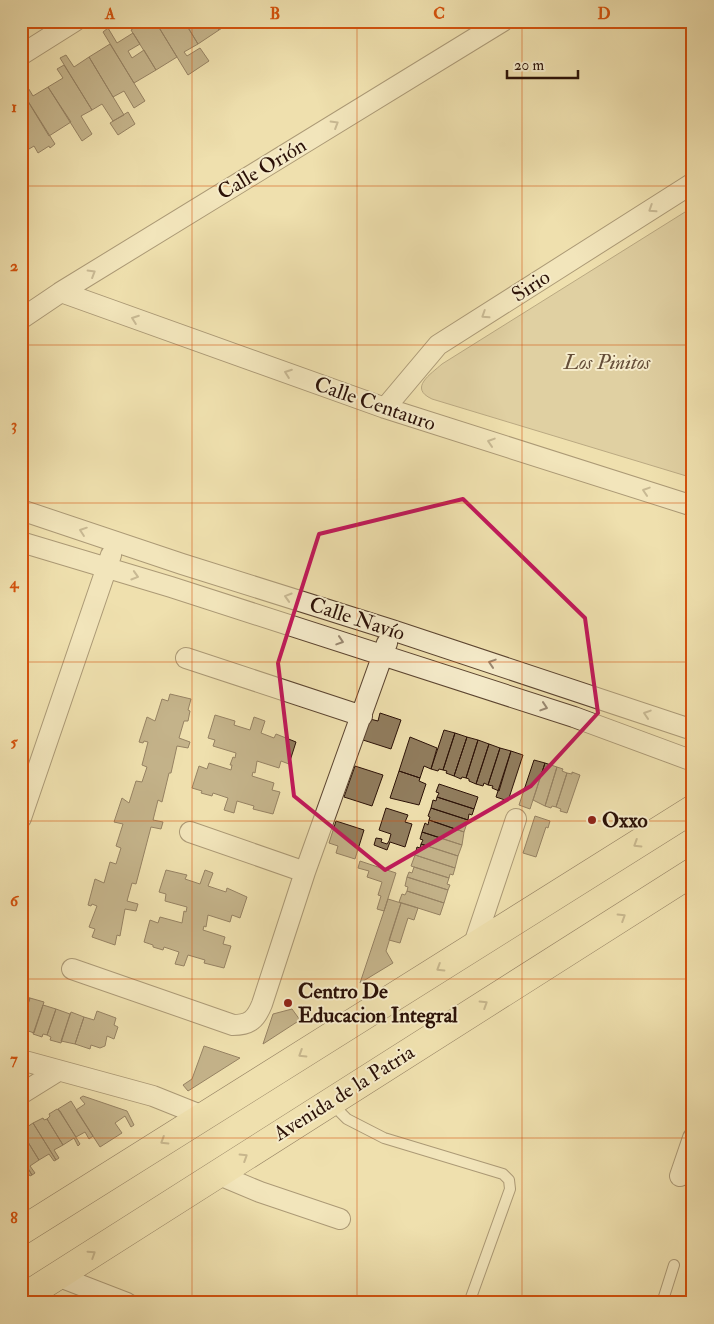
<svg xmlns="http://www.w3.org/2000/svg" width="714" height="1324" viewBox="0 0 714 1324" font-family="'IM FELL Double Pica',serif">
	<style>
		.green { fill: #cebd92; stroke: #7c674c }
		.building { fill: #917d5e; stroke: #2b1107 }
		.lines { fill: none; stroke-linecap: round; stroke-linejoin: round }
		.lane-casing { stroke: #5c4531; stroke-width: 12 }
		.street-casing { stroke: #5c4531; stroke-width: 22 }
		.primary-casing { stroke: #2b1107; stroke-width: 29 }
		.lane { stroke: #f5ebca; stroke-width: 10 }
		.street { stroke: #f5ebca; stroke-width: 20 }
		.primary { stroke: #efe0ae; stroke-width: 28 }
		.oneway { stroke: #9a8972 }
		.oneway2 { stroke: #978363 }
		.marked { fill: none; stroke: #c2185b; stroke-width: 4; stroke-linejoin: round }
		.grid { fill: none; stroke: #d5520c; stroke-width: 1; stroke-opacity: 0.55 }
		.poi-dot { fill: #8f2418; stroke: #f5ebca; stroke-width: 2 }
		.labels { text-anchor: middle; dominant-baseline: central; stroke-width: 4; stroke-linejoin: round; paint-order: stroke }
		.street-label { font-size: 21px; fill: #2b1107; stroke: #f5ebca }
		.park-label { font-size: 21px; font-style: italic; fill: #644d38; stroke: #f5ebca }
		.poi-label { font-size: 21px; font-weight: bold; fill: #2b1107; stroke: #f5ebca; text-anchor: start }
		.neatline { fill: none; stroke: #d5520c; stroke-width: 2 }
		.grid-label { font-size: 16px; text-anchor: middle; font-weight: bold; fill: #d5520c }
	</style>
	<rect width="100%" height="100%" fill="#efe0ae"/>
	<filter id="stains"><feTurbulence type="fractalNoise" baseFrequency=".004" numOctaves="4"/><feColorMatrix values="0 0 0 0 .2 0 0 0 0 .09 0 0 0 0 .02 0 0 0 .5 -.17"/></filter>
	<radialGradient id="worn" r=".72"><stop offset=".6" stop-color="#630" stop-opacity="0"/><stop offset="1" stop-color="#630" stop-opacity=".3"/></radialGradient>
	<!-- green -->
	<path class="green" d="M693,207V478L432,399C408,388 431,374 442,364Z"/>
	<!-- building -->
	<path class="building" d="M145,21H155L177,57L156,70L131,30Z
		M155,21H184L198,44L184,52L187,56L200,48L209,61L188,75Z
		M184,21H205L207,24L213,21L219,30L198,44Z
		M213,21H233L219,30Z
		M108,28L117,43L133,33L140,44L128,51L132,58L144,50L156,70L134,83L103,32Z
		M110,44L145,101L134,108L124,91L113,97L89,57Z
		M66,55L74,67L89,57L124,115L113,121L102,104L92,110L60,58Z
		M64,65L92,110L81,116L92,134L82,141L48,87L63,78L57,69Z
		M24,81L33,96L48,87L71,122L49,136L21,90V83Z
		M21,90L55,144L50,148L49,146L38,153L34,146L29,149L21,137Z
		M128,112L135,124L118,135L110,123Z
		M21,137L29,149L21,154Z
		M170,694L191,699L188,710L190,711L188,721H184L179,738L190,742L188,748L177,746L171,773H169L162,802L158,800L153,820L163,822L161,829L151,827L136,884L132,883L127,901L138,904L136,911L125,909L120,936L117,935L115,945L92,937L95,929L89,927L97,906L92,904L91,906L88,905L95,879L104,883L110,862L116,864L121,848L116,846L123,824L114,822L122,798L129,803L136,781L142,782L147,767L142,765L148,742L144,741L143,743L139,742L147,717L155,721L162,699L168,701Z
		M380,713L401,720L391,749L363,740L370,719L378,721Z
		M215,715L235,721L234,725L250,730L254,717L265,721L261,733L274,738L276,734L296,742L289,764L281,761L279,768L257,761L255,773L253,772L252,776L274,783L272,790L280,792L273,814L253,809L254,806L237,801L234,813L224,810L228,798L213,793L212,796L201,793L202,791L192,788L199,766L207,769L209,763L231,770L232,765H230L233,757L235,758L236,753L213,746L215,740L208,738Z
		M444,730L455,733L443,770L439,769L438,771L431,769Z
		M455,733L467,737L454,776L446,773L447,771L443,770Z
		M410,737L437,748L431,769L424,766L420,778L399,771Z
		M467,737L478,740L466,778L462,777L461,779L454,776Z
		M478,740L489,744L476,784L469,781V779L466,778Z
		M489,744L500,748L488,785L484,783L483,786L476,784Z
		M500,748L511,751L499,791L492,788L493,786L488,785Z
		M511,751L523,755L508,801L496,797Z
		M534,760L545,763L530,809L519,805Z
		M545,763L557,767L545,806L533,800Z
		M355,766L383,775L372,806L344,797Z
		M557,767L563,769L562,771L567,773L556,807L552,806L551,808L545,806Z
		M399,771L420,778L419,781L426,784L419,805L390,798Z
		M572,772L580,775L567,813L560,811L561,809L556,807L567,773L572,774Z
		M439,784L478,797L474,809L437,797L439,793L436,792Z
		M437,797L474,809L472,815L469,814L468,820L431,808L433,800L436,801Z
		M386,808L408,815L405,822L412,824L405,847L390,842L387,850L374,845L376,838L382,839L381,842L387,844L389,841L391,834L379,830Z
		M431,808L468,820L464,832L429,820L430,817L428,816Z
		M535,816L550,821L548,828L546,827L536,857L523,853Z
		M429,820L464,832L462,845L422,832L425,823L428,825Z
		M336,821L364,830L355,859L336,853L338,846L329,843Z
		M422,832L462,845L458,856L421,844L423,840L420,839Z
		M421,844L458,856L455,868L415,855L417,847L420,848Z
		M415,855L455,868L453,875L450,874L449,878L411,866Z
		M360,861L396,873L384,911L377,909L381,896L378,895L382,882L367,877L369,871L358,868Z
		M414,867L449,878L447,884L450,885L448,890L407,877L409,872L412,873Z
		M166,870L187,875L185,879L200,884L205,870L213,873L208,886L226,892L227,888L247,897L240,918L232,915L230,922L208,915L206,927L204,926L203,930L225,937L223,944L231,946L224,968L204,963L205,960L188,955L184,966L175,964L179,952L164,947L163,950L153,947V945L144,942L150,920L158,923L160,917L182,923L184,911L186,912L187,907L165,901L166,894L159,892Z
		M407,877L448,890L444,903L407,891L408,887L405,886Z
		M407,891L444,903L440,915L399,902L402,894L405,895Z
		M388,899L401,903L386,951L393,963L360,983Z
		M401,903L418,908L414,920L408,918L400,943L389,940Z
		M21,995L30,998L21,1024Z
		M30,998L44,1002L34,1033L23,1029L24,1027L21,1026Z
		M43,1005L56,1009L47,1035L43,1034L42,1037L33,1034Z
		M56,1009L70,1014L61,1043L50,1040L51,1037L47,1035Z
		M292,1009L300,1020L263,1044L273,1014Z
		M97,1011L116,1018L114,1025L118,1027L114,1039L107,1036L105,1046L100,1048L91,1045L90,1049L75,1044L84,1017L94,1020Z
		M71,1012L84,1017L75,1044L61,1041Z
		M204,1046L240,1058L188,1091L183,1085L192,1079Z
		M83,1096L127,1111L134,1125L131,1127L125,1116L115,1123L122,1133L100,1147L76,1110L85,1104L80,1098Z
		M71,1101L93,1136L89,1139L85,1132L76,1137L58,1109Z
		M57,1109L60,1111L80,1144L78,1146L74,1138L63,1145L47,1119L50,1116L49,1114Z
		M43,1118L44,1120L47,1119L63,1145L54,1150L59,1158L56,1160L33,1123Z
		M33,1123L56,1160L54,1161L49,1154L39,1160L23,1134L26,1132L24,1129Z
		M23,1134L39,1160L30,1166L35,1173L32,1175L21,1157V1135Z
		M21,1157L32,1175L30,1176L25,1169L21,1171Z"/>
	<g class="lines">
		<!-- lane casing -->
		<g class="lane-casing">
			<path id="lane" d="M331,1103L347,1119L384,1138L503,1174L509,1180L510,1189L469,1303
				M662,1303L674,1265"/>
		</g>
		<!-- street casing -->
		<g class="street-casing">
			<path id="street" d="M21,55L75,21
				M61,292L385,408L693,506
				M21,319L61,292L503,21
				M385,408L438,345L693,183
				M21,510L182,564L392,630L693,730
				M21,542L171,587L574,717L693,761
				M186,658L362,716
				M21,818L111,555
				M190,832L305,872
				M473,947L516,819
				M72,969L233,1025C250,1025 256,1019 262,1004L305,872L387,643
				M21,1060L153,1096L203,1116
				M21,1094L58,1071
				M217,1174L260,1192L340,1219
				M680,1176L693,1138
				M57,1276L127,1303"/>
		</g>
		<!-- primary casing -->
		<g class="primary-casing">
			<path id="primary" d="M21,1231L693,809
				M21,1299L693,872"/>
		</g>
		<!-- lane -->
		<use href="#lane" class="lane"/>
		<!-- street -->
		<use href="#street" class="street"/>
		<!-- primary -->
		<use href="#primary" class="primary"/>
	</g>
	<!-- one-way arrows -->
	<defs><path id="oneway-chevron" d="M-2-3.5L2.5 0L-2 3.5" fill="none" stroke-width="1.6" stroke-linecap="round" stroke-linejoin="round" transform="scale(1.25)"/></defs>
	<g class="oneway">
		<use href="#oneway-chevron" transform="translate(335 124) rotate(-31)"/>
		<use href="#oneway-chevron" transform="translate(652 209) rotate(147)"/>
		<use href="#oneway-chevron" transform="translate(92 273) rotate(-31)"/>
		<use href="#oneway-chevron" transform="translate(485 315) rotate(147)"/>
		<use href="#oneway-chevron" transform="translate(135 319) rotate(-160)"/>
		<use href="#oneway-chevron" transform="translate(288 373) rotate(-160)"/>
		<use href="#oneway-chevron" transform="translate(491 442) rotate(-162)"/>
		<use href="#oneway-chevron" transform="translate(646 491) rotate(-162)"/>
		<use href="#oneway-chevron" transform="translate(83 531) rotate(-161)"/>
		<use href="#oneway-chevron" transform="translate(135 576) rotate(17)"/>
		<use href="#oneway-chevron" transform="translate(288 597) rotate(-163)"/>
		<use href="#oneway-chevron" transform="translate(340 641) rotate(18)"/>
		<use href="#oneway-chevron" transform="translate(492 663) rotate(-162)"/>
		<use href="#oneway-chevron" transform="translate(544 707) rotate(18)"/>
		<use href="#oneway-chevron" transform="translate(647 714) rotate(-162)"/>
	</g>
	<g class="oneway2">
		<use href="#oneway-chevron" transform="translate(637 844) rotate(148)"/>
		<use href="#oneway-chevron" transform="translate(622 917) rotate(-32)"/>
		<use href="#oneway-chevron" transform="translate(440 968) rotate(148)"/>
		<use href="#oneway-chevron" transform="translate(484 1004) rotate(-32)"/>
		<use href="#oneway-chevron" transform="translate(302 1054) rotate(148)"/>
		<use href="#oneway-chevron" transform="translate(164 1141) rotate(148)"/>
		<use href="#oneway-chevron" transform="translate(244 1157) rotate(-32)"/>
		<use href="#oneway-chevron" transform="translate(92 1254) rotate(-33)"/>
	</g>
	<!-- marked area -->
	<path d="M0 0H714V1324H0ZM463,499L585,618L598,713L531,786L385,870L294,796L278,663L319,534Z" fill="#efe0ae" fill-opacity=".55" fill-rule="evenodd"/>
	<path class="marked" d="M463,499L585,618L598,713L531,786L385,870L294,796L278,663L319,534Z"/>
	<!-- grid -->
	<path class="grid" d="M192,21V1303M357,21V1303M522,21V1303M21,186H693M21,345H693M21,503H693M21,662H693M21,821H693M21,979H693M21,1138H693"/>
	<!-- markers -->
	<g class="poi-dot">
		<circle cx="592" cy="820" r="5"/>
		<circle cx="288" cy="1003" r="5"/>
	</g>
	<g class="labels">
		<!-- street labels -->
		<g class="street-label">
			<text transform="translate(262 169) rotate(-31)">Calle Orión</text>
			<text transform="translate(531 286) rotate(-33)">Sirio</text>
			<text transform="translate(375 404) rotate(19)">Calle Centauro</text>
			<text transform="translate(357 619) rotate(18)">Calle Navío</text>
			<text transform="translate(344 1093) rotate(-32)">Avenida de la Patria</text>
		</g>
		<!-- park labels -->
		<g class="park-label">
			<text x="607" y="362">Los Pinitos</text>
		</g>
		<!-- poi labels -->
		<g class="poi-label">
			<text x="602" y="820">Oxxo</text>
			<text x="298" y="991">Centro De<tspan x="298" dy="24">Educacion Integral</tspan></text>
		</g>
	</g>
	<!-- margin -->
	<rect width="714" height="1324" fill="none" stroke="#efe0ae" stroke-width="55"/>
	<!-- scale -->
	<path d="M507 70v8h71v-8" fill="none" stroke="#2b1107" stroke-width="2.5"/>
	<text x="514" y="70" font-size="15" fill="#2b1107" stroke="#f5ebca" stroke-width="4" paint-order="stroke">20 m</text>
	<rect x="28" y="28" width="658" height="1268" class="neatline"/>
	<g class="grid-label">
		<text x="110" y="19">A</text>
		<text x="275" y="19">B</text>
		<text x="439" y="19">C</text>
		<text x="604" y="19">D</text>
		<text x="14" y="112">1</text>
		<text x="14" y="271">2</text>
		<text x="14" y="430">3</text>
		<text x="14" y="588">4</text>
		<text x="14" y="747">5</text>
		<text x="14" y="906">6</text>
		<text x="14" y="1064">7</text>
		<text x="14" y="1223">8</text>
	</g>
	<rect width="100%" height="100%" filter="url(#stains)"/>
	<rect width="100%" height="100%" fill="url(#worn)"/>
</svg>
